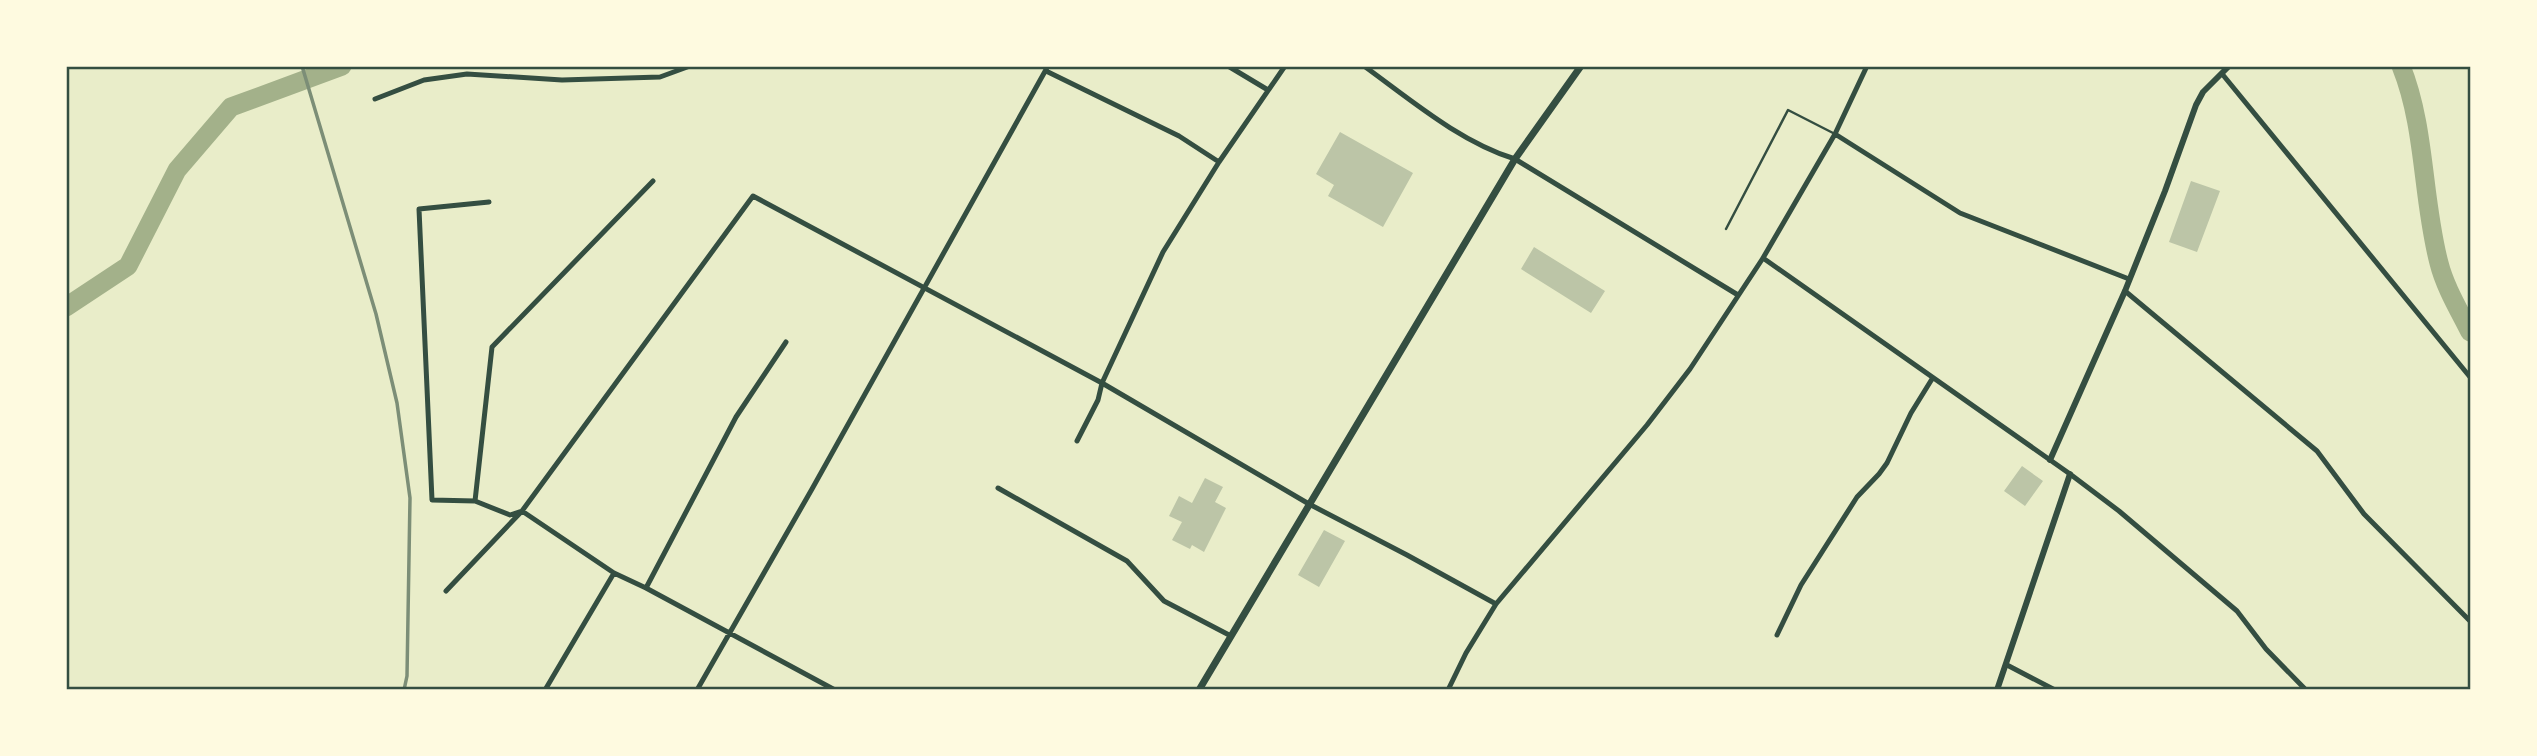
<svg xmlns="http://www.w3.org/2000/svg" width="2537" height="756" viewBox="0 0 2537 756" font-family="Helvetica,sans-serif">
	<style>
		.lines { fill: none; stroke-linecap: round; stroke-linejoin: round }
		.river { stroke: #a3b18a; stroke-width: 19 }
		.building { fill: #bcc5a7 }
		.service { stroke: #344e41; stroke-width: 2.5 }
		.minor { stroke: #344e41; stroke-width: 5 }
		.tertiary { stroke: #344e41; stroke-width: 6 }
		.secondary { stroke: #344e41; stroke-width: 7 }
		.rail { stroke: #7c8e77; stroke-width: 3.5 }
		.neatline { fill: none; stroke: #344e41; stroke-width: 2.5 }
	</style>
	<rect width="100%" height="100%" fill="#e9edc9"/>
	<g class="lines">
		<!-- river -->
		<path class="river" d="M2401,66C2426,128 2422,199 2439,263C2445,287 2459,310 2470,332
			M66,307L128,266L177,170L231,107L342,66"/>
	</g>
	<!-- building -->
	<path class="building" d="M1340,132L1413,173L1383,227L1328,196L1334,185L1316,174Z
		M2191,181L2220,191L2197,252L2169,242Z
		M1534,247L1605,291L1591,313L1521,269Z
		M2022,466L2043,481L2025,506L2004,491Z
		M1205,478L1223,487L1215,502L1226,508L1204,552L1192,545L1190,549L1172,540L1182,522L1169,516L1179,496L1192,503Z
		M1324,530L1345,541L1319,587L1298,575Z"/>
	<g class="lines">
		<!-- service -->
		<path class="service" d="M1726,229L1788,110L1835,134"/>
		<!-- minor -->
		<path class="minor" d="M1228,66L1268,90
			M1364,66C1411,100 1460,142 1515,159L1738,295
			M1046,71L1179,136L1219,162
			M2223,75L2470,377
			M375,99L424,80L467,74L562,80L660,77L690,66
			M1835,134L1960,213L2129,279
			M489,202L419,209L432,500L475,501L510,515L522,511L614,573L646,588L835,690
			M1763,258L2070,474L2119,511L2237,611L2266,649L2306,690
			M2125,291L2317,451L2364,514L2470,621
			M1077,441L1098,400L1102,383L1163,252L1219,162L1285,66
			M998,488L1127,561L1164,601L1231,636
			M475,501L492,347L653,181
			M646,588L736,417L786,342
			M446,591L522,511L753,196L1102,383L1309,504L1407,555L1496,604
			M1777,635L1801,585L1857,497L1879,474L1887,463L1911,413L1932,379
			M2007,665L2055,690
			M545,690L614,573
			M697,690L812,489L1048,66
			M1448,690L1466,653L1496,604L1647,425L1690,369L1763,258L1835,134L1867,66"/>
		<!-- tertiary -->
		<path class="tertiary" d="M2050,460L2125,291L2165,191L2196,105L2203,92L2229,66
			M1997,690L2070,474"/>
		<!-- secondary -->
		<path class="secondary" d="M1199,690L1515,159L1581,66"/>
		<!-- rail -->
		<path class="rail" d="M302,66L376,314L397,403L410,498L407,676L404,690"/>
	</g>
	<!-- border -->
	<rect width="2537" height="756" fill="none" stroke="#fefae0" stroke-width="136"/>
	<rect x="68" y="68" width="2401" height="620" class="neatline"/>
</svg>
